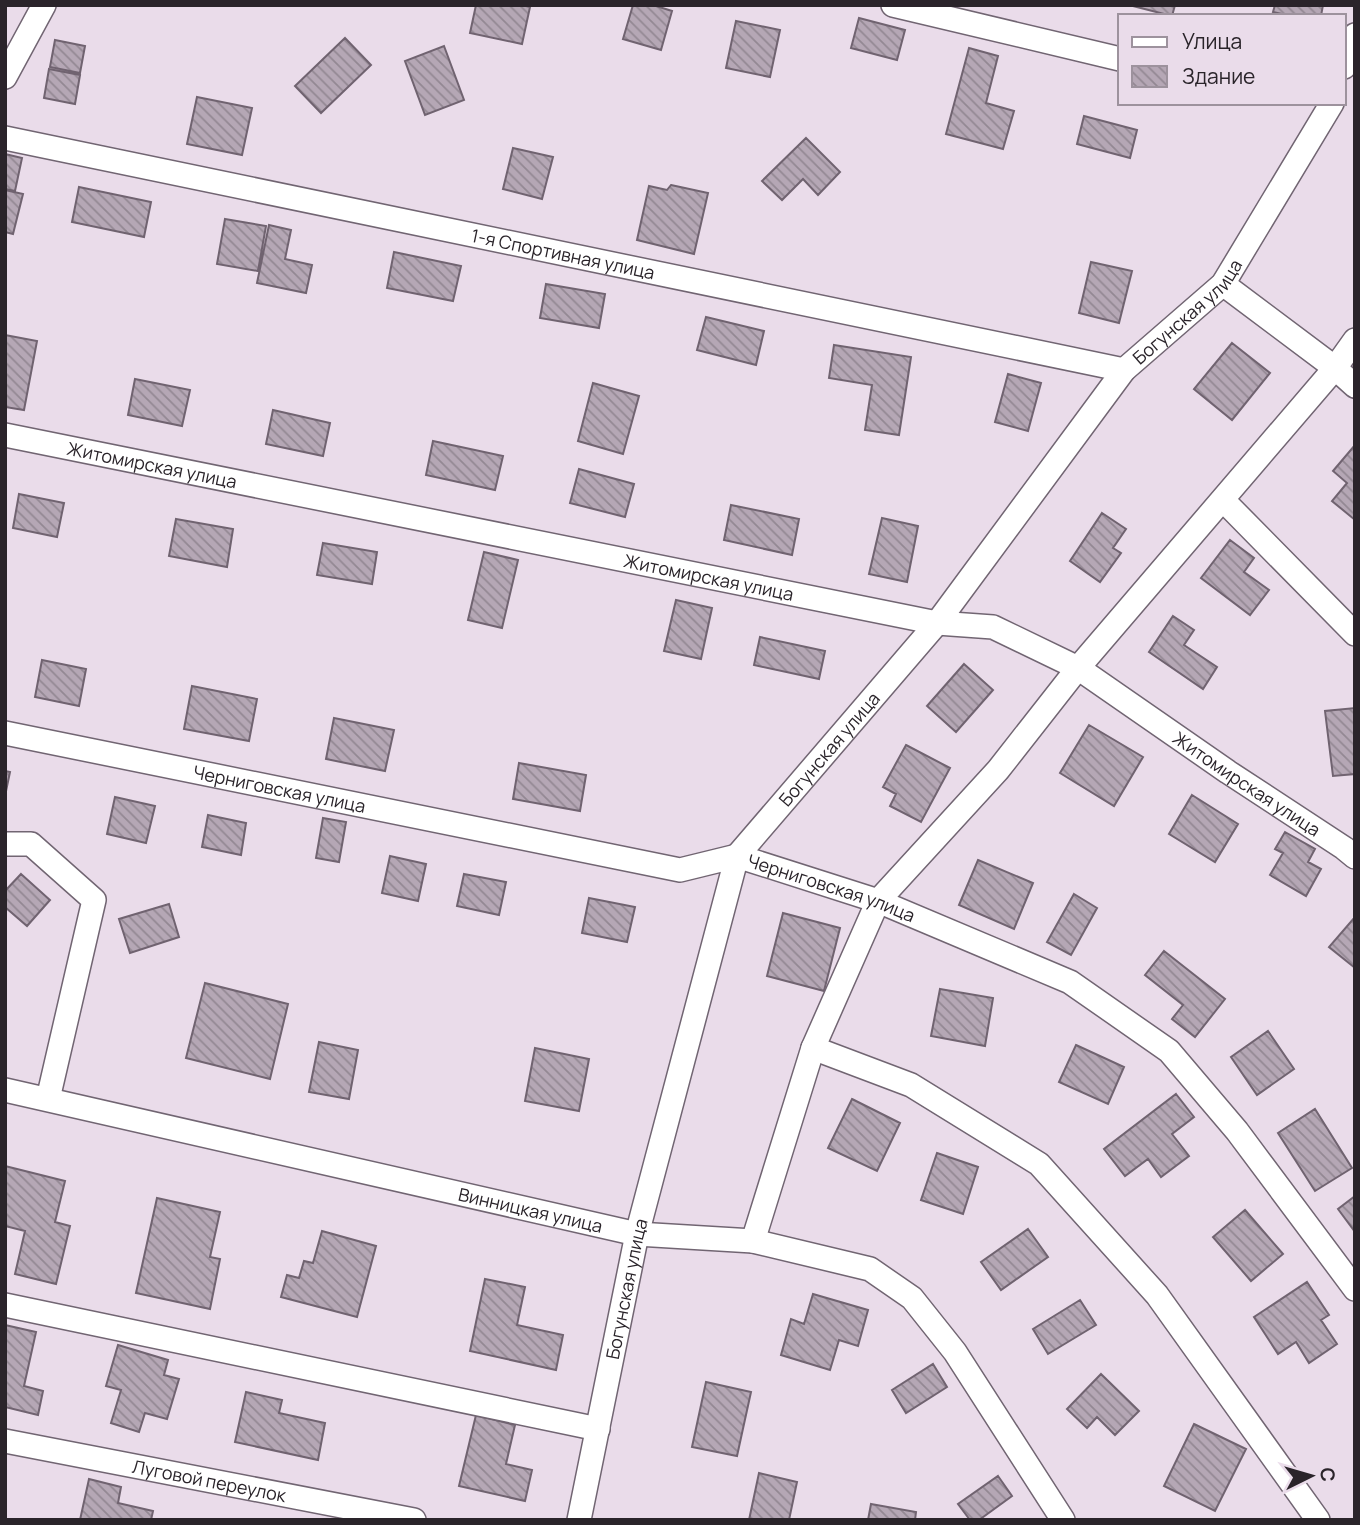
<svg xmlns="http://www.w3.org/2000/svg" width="1360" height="1525" viewBox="0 0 1360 1525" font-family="Manrope,sans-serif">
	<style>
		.building { fill: url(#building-back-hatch); stroke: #706370; stroke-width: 2 }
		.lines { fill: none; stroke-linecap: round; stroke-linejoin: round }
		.minor-casing { stroke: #716572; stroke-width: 26 }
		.minor { stroke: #fff; stroke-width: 23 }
		.labels { text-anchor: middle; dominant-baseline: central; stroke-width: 5; stroke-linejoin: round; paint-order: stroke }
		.street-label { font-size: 18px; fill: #2a242a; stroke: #eadcea }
	</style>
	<defs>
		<pattern id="building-back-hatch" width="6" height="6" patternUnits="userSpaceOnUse" patternTransform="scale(1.75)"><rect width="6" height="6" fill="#b5a7b5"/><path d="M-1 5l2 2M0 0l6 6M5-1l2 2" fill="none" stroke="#938893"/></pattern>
	</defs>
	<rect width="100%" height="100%" fill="#eadcea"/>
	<!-- building -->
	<path class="building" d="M476,5H522L530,7L522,44L470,33Z
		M633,5H653L672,11L661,50L623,39Z
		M1129,5H1175L1172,16Z
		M1275,5H1323L1321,16H1291L1273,12Z
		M859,18L905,30L897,60L851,48Z
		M736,21L780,30L770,77L726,68Z
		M345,38L371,65L321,113L295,86Z
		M55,40L85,46L80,73L50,67Z
		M444,46L464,100L425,115L405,61Z
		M969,48L998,56L986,103L1014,111L1003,149L946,134Z
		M49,69L80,75L75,104L44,98Z
		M197,97L252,108L242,155L187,144Z
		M1084,116L1137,130L1130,158L1077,144Z
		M806,138L840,172L818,195L803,179L782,200L762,181Z
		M513,148L553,157L542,199L503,189Z
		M5,154L22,158L15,191L5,189Z
		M671,185L708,193L694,254L637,240L649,186L667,190Z
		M79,187L151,202L144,237L72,222Z
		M5,190L23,194L13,234L5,232Z
		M225,219L266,226L258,271L217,264Z
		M269,225L291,230L285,259L312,265L306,293L257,283Z
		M394,252L461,266L453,301L387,288Z
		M1091,262L1132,271L1119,323L1079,313Z
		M546,284L605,294L599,328L540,318Z
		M706,317L764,331L756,365L697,350Z
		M5,335L37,341L24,410L5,407Z
		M1232,343L1270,373L1232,420L1194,389Z
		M834,345L911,357L899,435L865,430L872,385L829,378Z
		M1008,374L1041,383L1028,431L995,422Z
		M135,379L190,390L182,426L128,415Z
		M593,383L639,396L623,454L578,441Z
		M273,410L330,423L323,456L266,444Z
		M433,441L503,456L495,490L426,475Z
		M1355,445V520L1332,501L1347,483L1333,471Z
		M579,469L634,484L625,517L570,503Z
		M19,494L64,503L57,537L13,528Z
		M731,505L799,519L792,555L724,540Z
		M1102,513L1126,529L1113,548L1121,553L1100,582L1070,561Z
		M882,518L918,526L907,582L869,574Z
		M176,519L233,529L227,567L169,556Z
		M1230,540L1254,558L1244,572L1269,590L1250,615L1201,578Z
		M323,543L377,552L372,584L317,575Z
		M484,552L518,560L502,628L468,620Z
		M676,600L712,608L701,659L664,651Z
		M1173,616L1194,630L1184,645L1217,667L1203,689L1149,652Z
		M760,637L825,651L819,679L754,665Z
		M42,660L86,669L79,706L35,697Z
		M964,664L993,690L956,732L927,706Z
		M192,686L257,699L249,741L184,729Z
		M1355,708V774L1333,776L1325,711Z
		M334,718L394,730L385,771L326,759Z
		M1089,725L1143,757L1114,806L1060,773Z
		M906,745L950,768L921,822L890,806L896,794L883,787Z
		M519,763L586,775L580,811L513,799Z
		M5,771L10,772L5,796Z
		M1192,795L1238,824L1215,862L1169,834Z
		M115,797L155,806L146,843L107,834Z
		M208,815L246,823L241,855L202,847Z
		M323,818L346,822L339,862L316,858Z
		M1285,832L1315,849L1308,862L1321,869L1306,896L1270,875L1283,853L1275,849Z
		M390,856L426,864L418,901L382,893Z
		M978,860L1033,883L1014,929L959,905Z
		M21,874L50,900L27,926L5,907V891Z
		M464,874L506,882L499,915L457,906Z
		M1074,894L1097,908L1071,955L1047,942Z
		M589,898L635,907L627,942L582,933Z
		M169,904L179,937L130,953L119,919Z
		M783,913L840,928L824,991L767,976Z
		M1355,917V968L1329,947Z
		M1164,951L1225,999L1195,1037L1172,1019L1183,1005L1145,975Z
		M205,983L288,1004L270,1079L186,1058Z
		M940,989L993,998L985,1046L931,1036Z
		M1268,1031L1294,1069L1257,1095L1231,1057Z
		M319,1042L358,1050L349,1099L309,1092Z
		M1076,1045L1124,1067L1108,1104L1059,1082Z
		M535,1048L589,1059L579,1111L525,1101Z
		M1176,1094L1194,1117L1172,1134L1189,1156L1161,1177L1148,1159L1125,1176L1104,1149Z
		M852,1099L900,1123L877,1171L828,1148Z
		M1315,1109L1352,1168L1315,1191L1278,1133Z
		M937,1153L978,1167L963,1214L921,1200Z
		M5,1166L65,1181L55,1222L70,1226L56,1284L15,1274L25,1231L5,1226Z
		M1355,1196V1232L1338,1209Z
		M157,1198L220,1212L210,1257L220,1259L210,1309L136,1293Z
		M1245,1210L1283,1254L1251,1281L1213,1237Z
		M1028,1229L1048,1257L1001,1290L981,1262Z
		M322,1231L376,1246L357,1317L281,1297L287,1275L299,1278L304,1261L313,1263Z
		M485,1279L525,1287L517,1325L563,1335L556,1370L470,1351Z
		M1307,1282L1329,1315L1321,1320L1337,1344L1309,1363L1296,1342L1278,1354L1254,1317Z
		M813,1294L868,1310L858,1346L839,1340L830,1370L781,1355L791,1319L804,1324Z
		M1080,1300L1096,1325L1048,1354L1033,1329Z
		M5,1325L36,1332L24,1386L43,1391L38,1415L5,1407Z
		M118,1345L168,1360L164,1375L179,1379L167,1419L145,1413L139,1432L111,1423L121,1390L106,1386Z
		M933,1364L947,1387L906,1413L892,1390Z
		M1101,1374L1139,1411L1115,1435L1097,1417L1087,1428L1067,1409Z
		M706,1382L751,1392L737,1456L692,1447Z
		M246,1392L282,1400L279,1413L325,1423L318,1460L235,1442Z
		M476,1415L515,1425L506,1464L532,1470L525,1501L459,1486Z
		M1194,1424L1246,1449L1215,1511L1164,1486Z
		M759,1473L797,1482L789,1520H749Z
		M998,1476L1012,1496L979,1520H970L958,1504Z
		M89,1479L121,1487L118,1503L153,1511L151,1520H80Z
		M871,1504L916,1512L915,1520H868Z"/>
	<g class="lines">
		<!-- minor casing -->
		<g class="minor-casing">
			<g id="minor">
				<path d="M893,5L1120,59"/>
				<path d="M1344,67L1355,35"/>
				<path d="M5,77L44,5"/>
				<path id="s1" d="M5,138L1124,370"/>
				<path d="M1223,284L1335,368L1355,386"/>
				<path id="s2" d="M5,435L937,623L993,627L1078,668L1228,772L1344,848L1355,857"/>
				<path d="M1223,500L1355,634"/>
				<path id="s3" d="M5,733L680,870L737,856L878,901L1070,982L1169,1051L1237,1131L1355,1289"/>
				<path d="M5,844H31L94,900L48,1099"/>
				<path d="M813,1048L911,1085L1039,1164L1157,1295L1318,1520"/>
				<path id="s4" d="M5,1090L637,1234L753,1241L870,1269L912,1298L955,1352L1063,1520"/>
				<path d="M753,1241L813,1048L878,901L998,770L1078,668L1335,368L1355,340"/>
				<path d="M5,1305L598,1429"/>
				<path id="s5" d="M5,1441L414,1520"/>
				<path id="s6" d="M579,1520L637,1234L737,856L937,623L1124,370L1223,284L1332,103"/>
			</g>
		</g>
		<!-- minor -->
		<use href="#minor" class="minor"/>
	</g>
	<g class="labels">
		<!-- street labels -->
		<g class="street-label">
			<text stroke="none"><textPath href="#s1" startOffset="570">1-я Спортивная улица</textPath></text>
			<text stroke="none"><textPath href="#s6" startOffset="1391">Богунская улица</textPath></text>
			<text stroke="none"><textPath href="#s2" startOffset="150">Житомирская улица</textPath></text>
			<text stroke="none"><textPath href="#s2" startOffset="718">Житомирская улица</textPath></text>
			<text stroke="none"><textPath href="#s6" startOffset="824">Богунская улица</textPath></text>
			<text stroke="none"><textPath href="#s2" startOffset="1306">Житомирская улица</textPath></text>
			<text stroke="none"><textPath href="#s3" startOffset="280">Черниговская улица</textPath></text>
			<text stroke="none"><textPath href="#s3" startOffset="847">Черниговская улица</textPath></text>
			<text stroke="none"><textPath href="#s4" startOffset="539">Винницкая улица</textPath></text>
			<text stroke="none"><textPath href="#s6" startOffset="236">Богунская улица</textPath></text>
			<text stroke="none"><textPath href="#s5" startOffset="208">Луговой переулок</textPath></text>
		</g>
	</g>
	<!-- border -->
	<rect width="1360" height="1525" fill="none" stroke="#2a242a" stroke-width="14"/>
	<!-- legend -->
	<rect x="1118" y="14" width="228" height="91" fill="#eadcea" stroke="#9d929d" stroke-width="2"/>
	<rect x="1132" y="37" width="35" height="10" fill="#ffffff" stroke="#9d929d" stroke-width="2"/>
	<text x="1182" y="49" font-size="21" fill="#2a242a">Улица</text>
	<rect x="1132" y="66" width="35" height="21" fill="url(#building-back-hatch)" stroke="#9d929d" stroke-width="2"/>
	<text x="1182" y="84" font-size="21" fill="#2a242a">Здание</text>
	<!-- north arrow -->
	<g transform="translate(1311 1476) rotate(85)" stroke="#eadcea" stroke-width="5" paint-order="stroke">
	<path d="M0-5L12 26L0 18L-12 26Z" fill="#2a242a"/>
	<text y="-10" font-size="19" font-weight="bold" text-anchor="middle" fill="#2a242a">С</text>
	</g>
</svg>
